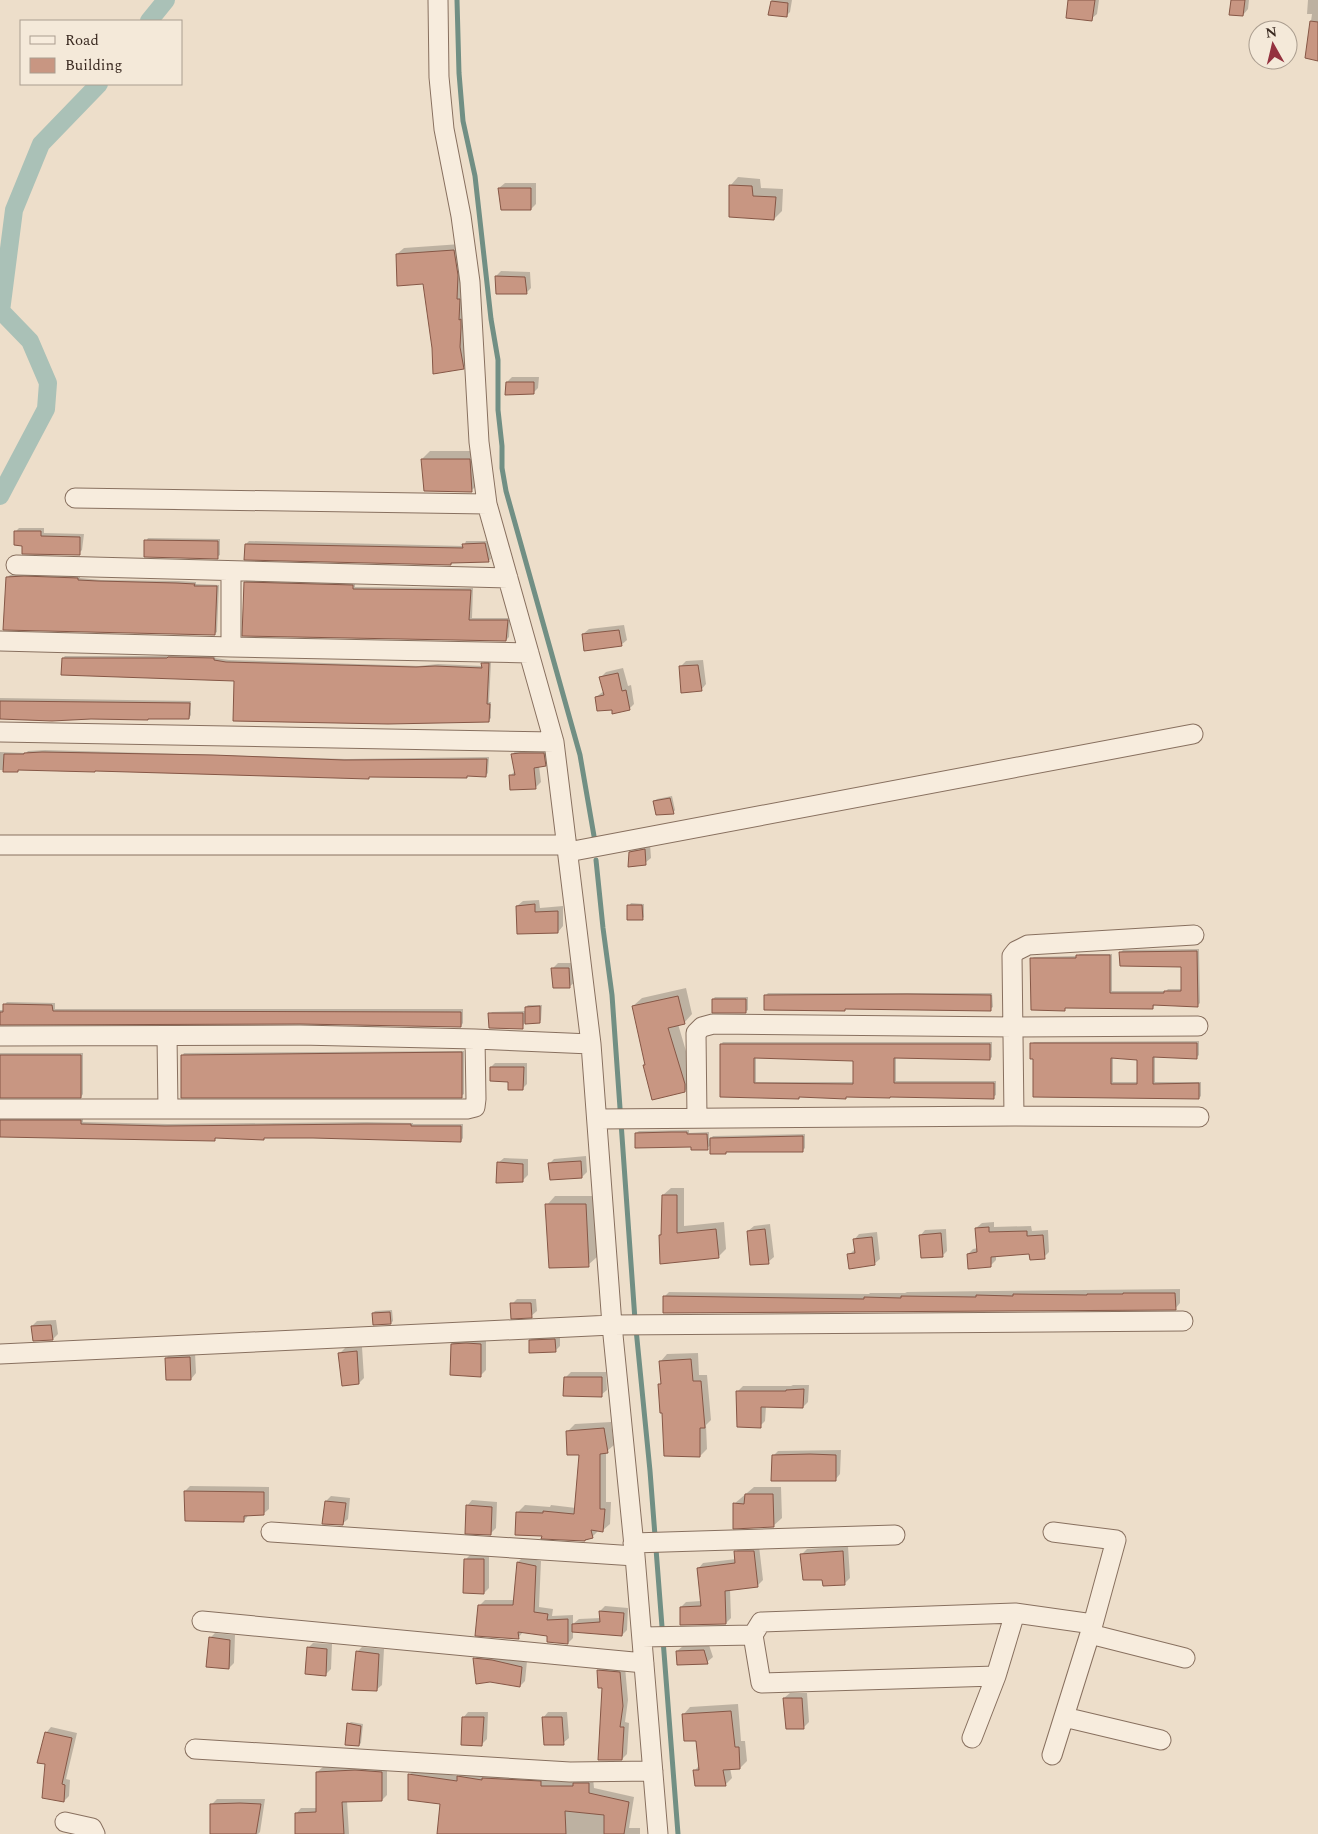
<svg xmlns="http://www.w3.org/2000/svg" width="1318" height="1834" viewBox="0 0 1318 1834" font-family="Spectral,serif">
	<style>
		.shadow { fill: #0003; fill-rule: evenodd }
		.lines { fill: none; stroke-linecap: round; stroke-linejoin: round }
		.stream { stroke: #718f84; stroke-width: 5 }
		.canal { stroke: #aac1b7; stroke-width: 18 }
		.building { fill: #c89682; stroke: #865746; fill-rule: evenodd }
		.street-casing { stroke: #88705f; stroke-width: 21 }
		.street { stroke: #f7ecdd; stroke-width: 19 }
	</style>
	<rect width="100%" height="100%" fill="#eddeca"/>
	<!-- shadow -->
	<path class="shadow" d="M772,0H792L790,12L786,16L769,14Z
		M1070,0H1099L1097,14L1091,19Z
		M1232,0H1249L1248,9L1243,15Z
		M1308,0H1318V59L1306,57L1312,14H1307Z
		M738,177L760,179L761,188L783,189L782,211L774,219L730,186Z
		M505,183H536V204L531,209L499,188Z
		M461,244L470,361L463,367L433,348L424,283L397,254L404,248Z
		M501,271L530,272L531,288L526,293L496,276Z
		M512,377H539L538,388L533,393L507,382Z
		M430,451H478L480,482L472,490L422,459Z
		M19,528H44V533L84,534L82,550L78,554L23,545L16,531Z
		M148,538L220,539V555L217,557L146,541Z
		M249,541L464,546L466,541H488L491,559L488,561L453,562L451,564L246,544Z
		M10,575L80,576V578L101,580L179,581L196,582V584L219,585L217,632L214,634L7,578Z
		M247,580L355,583V587L473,588L472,618H510L509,637L506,640L244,635V585Z
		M624,625L627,640L621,645L583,634L589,629Z
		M171,655L216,656L215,658L229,660L419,666L438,664L483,666L484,662H491L489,702H491V718L488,721L235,679L63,658L65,656H170Z
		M703,660L706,684L701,690L681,666L686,661Z
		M623,668L628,686L631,685L634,704L629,709L596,697L604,691L601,677L606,672Z
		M0,698L191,701V715L189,718L0,717Z
		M549,748L550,760L545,765L539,766L541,782L536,787L510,776L515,771L512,755L517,749Z
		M45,750L347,759L489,757L488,773L486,775L370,776L368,778L19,769L17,771L0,770V752L26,753L28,751Z
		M672,796L675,810L673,813L654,801L657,799Z
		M650,844L651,858L645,863L630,853L635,847Z
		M539,900L540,908L563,906V926L558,932L517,906L523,901Z
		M631,903L644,904V917L642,919L629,906Z
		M1199,949L1200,1003L1198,1005L1155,1004L1153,1008L1067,1007L1064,1009L1031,959L1034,957L1077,956L1080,954H1112V991H1166L1168,989H1183L1182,965L1121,952L1123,950Z
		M558,963H574L575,982L569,987L553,968Z
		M686,988L692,1014L684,1023L678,1024L693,1075V1082L685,1091L646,1064L633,1006L642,998Z
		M768,993H992L993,1007L990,1009L765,996Z
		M715,997H748V1010L745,1012L713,999Z
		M7,1002L55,1003V1009H463V1023L461,1026L300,1022L0,1023V1010H5L4,1005Z
		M528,1005H542L541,1020L539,1022H525L522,1028L490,1014L492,1012L526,1011V1007Z
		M1199,1041V1055L1197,1057L1155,1056V1082H1201V1096L1199,1098L1034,1096V1057L1031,1044L1034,1042ZM1113,1057L1138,1058V1082H1113Z
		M723,1042H992V1057L990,1059L896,1056V1081H996V1095L993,1097L801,1096L799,1098L721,1096V1044ZM756,1057L854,1060V1082H756Z
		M464,1051V1094L461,1096L182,1056L184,1053Z
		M0,1053H83V1094L81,1097L0,1098Z
		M495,1063H527V1084L523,1088L509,1081L491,1067Z
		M0,1118H83V1122L168,1124L367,1122L413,1123V1124H463V1138L461,1141L313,1137H217L214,1140L0,1136Z
		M689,1130V1133L709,1132V1140L713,1136L805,1134V1148L803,1150L728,1151L726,1152L711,1145L707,1148L636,1133L639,1131Z
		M586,1156L587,1172L582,1177L549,1164L554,1159Z
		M504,1158L528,1159V1175L523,1180L498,1163Z
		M671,1188H684V1226L724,1222L726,1249L718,1257L660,1235L662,1233L663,1195Z
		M555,1196H594L597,1257L588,1265L547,1205Z
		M994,1222V1227L1031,1226L1032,1231L1048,1230L1049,1252L1044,1257L1031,1253L996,1256V1260L991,1265L968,1254L973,1249L978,1248L976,1228L982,1223Z
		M770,1224L774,1257L768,1262L748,1231L754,1226Z
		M946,1229L947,1251L942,1256L920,1236L925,1230Z
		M877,1232L880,1259L874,1264L849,1255L855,1249L854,1240L859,1234Z
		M1180,1289V1303L1175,1309L664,1297L669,1292L869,1294L870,1293H905L907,1292Z
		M517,1299H536L537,1311L531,1316L512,1304Z
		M392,1310L393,1321L391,1323L373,1313L375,1311Z
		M56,1320L58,1334L53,1339L32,1326L37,1321Z
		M560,1334V1346L555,1351L530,1341L535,1335Z
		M457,1339L486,1340V1370L480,1376L452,1344Z
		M362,1347L364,1378L359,1383L340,1353L345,1348Z
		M195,1352L196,1373L191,1379L166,1358L172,1353Z
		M698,1353L699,1375H707L711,1420L706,1425L707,1449L700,1456L663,1411L659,1385L662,1382L661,1361L667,1354Z
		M571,1372H606L607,1390L601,1395L565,1378Z
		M793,1385H809L808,1402L803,1407L766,1406L765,1421L760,1426L738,1391L743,1386H791Z
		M611,1422L614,1445L606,1452V1502H611L610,1524L603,1530H599L592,1537L585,1540L543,1535L518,1512L525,1505L550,1507L551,1505L576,1508L581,1453L568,1431L575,1424Z
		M841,1450L840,1474L835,1480L773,1456L778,1451Z
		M190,1486L269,1487V1509L263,1514H249L244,1521L185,1491Z
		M754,1487H781L782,1518L773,1526L734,1504Z
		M331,1496L350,1498L348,1519L342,1524L326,1501Z
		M472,1500L497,1502L496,1528L490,1534L467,1506Z
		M741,1546H759L763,1580L758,1585L730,1589L731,1618L726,1623L681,1607L686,1602L701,1601L698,1569L703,1563L736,1559V1552Z
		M848,1546L850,1578L844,1584L824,1579L802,1554L807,1549Z
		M471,1554L489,1555V1588L484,1593L466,1559Z
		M523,1557L541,1561L539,1607L553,1609L552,1616L573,1615V1624L579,1619L601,1618L600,1611L605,1606L628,1608L627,1630L622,1635L573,1631V1638L568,1643L548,1635L523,1632L518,1638L480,1605L485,1600H515L518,1562Z
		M215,1633L235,1635L234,1663L229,1668L210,1638Z
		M313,1643L332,1644L331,1669L326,1674L308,1648Z
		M709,1645L713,1657L707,1662L677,1651L683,1646Z
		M362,1647L384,1649L382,1685L376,1690L357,1652Z
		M480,1653L498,1655L527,1661L525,1681L520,1686L475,1659Z
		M603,1665L625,1667L628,1700L625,1722L629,1723L627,1754L622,1759L598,1670Z
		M790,1693H807L809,1722L804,1727L784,1698Z
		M738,1704L741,1741H745L747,1761L740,1768H730L732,1778L725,1785L694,1771L700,1765L697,1740L684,1714L690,1707Z
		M468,1712H488L487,1739L481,1745L463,1718Z
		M548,1712H567L569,1738L563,1743L543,1718Z
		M351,1722L363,1724L361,1743L359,1745L348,1724Z
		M51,1727L77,1733L66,1779L70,1780L69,1796L64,1801L46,1763V1733Z
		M323,1767H387V1795L382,1800L347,1801L349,1834H296V1814L301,1808H318L317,1772Z
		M414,1770L459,1776L463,1772L546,1777V1781L576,1782L580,1778H593L594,1788L634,1797L629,1828H640V1834H439L441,1803L409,1775Z
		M217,1799H265L260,1832L258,1834H218L211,1805Z"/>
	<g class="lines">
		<!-- stream -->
		<path class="stream" d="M457,0L459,73L463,121L475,176L491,319L498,360V410L502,446V468L506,491L580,755L594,836
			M596,860L603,928L612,995L635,1320
			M636,1329L650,1471L678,1834"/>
		<!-- canal -->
		<path class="canal" d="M149,21L166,0
			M0,496L46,409L48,383L30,341L1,311L14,210L41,144L99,84"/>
	</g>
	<!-- building -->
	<path class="building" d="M1068,0H1095L1092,21L1066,18Z
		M1231,0H1245L1243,16L1229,15Z
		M771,1L788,3L787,17L768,15Z
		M1310,21L1318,22V61L1305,58Z
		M729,185L752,186L753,196L776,197L774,220L729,217Z
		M498,188H531V210H501Z
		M454,250L458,275L457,299H460L459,320L461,319V328L460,347L464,369L433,374L432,348L423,284L397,286L396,254Z
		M495,276L525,277L527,294H496Z
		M506,382H534V394L505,395Z
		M421,459H470L472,492L424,491Z
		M14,531H41V536L80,537V555L22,554V546L14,545Z
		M144,540L218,541V559L144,557Z
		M485,543L489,562L451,563V565L244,560L245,544L463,548L462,544Z
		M24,576L78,578V580L98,581L176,583L195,584L194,586H217L215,635L3,630L6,577Z
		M244,582L353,585V589L471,590L469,620H508L506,641L242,636Z
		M619,630L622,646L584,651L582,634Z
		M168,657L214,658V660L226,662L416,667L435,666L482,668L481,663H489L487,704H490L489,722L388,724L233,721L234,681L61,675L62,658H167Z
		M698,665L702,691L681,693L679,666Z
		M618,673L622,691L626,690L630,710L612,714V710L597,711L595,697L604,695L599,677Z
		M0,701L190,703L189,719H148V720L91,719L52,721L0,719Z
		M42,752L213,755L344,760L487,759L486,777L467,776V778L369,777V779L95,771V772L18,770V772H3L4,754H24V753Z
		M520,753H544L546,766L534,768L536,789L510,790L509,775H515L511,754Z
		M670,798L674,814L656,815L653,801Z
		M645,849L646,865L628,867L629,852Z
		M535,904V912L558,911V933L517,934L516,906Z
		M627,905H642L643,920H627Z
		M1197,951L1198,1007L1153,1005V1009L1065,1008V1011L1031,1010L1030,958H1076V955H1110V993H1164V991H1181V967L1120,966L1119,952Z
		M551,968H569L570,988H553Z
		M907,994L991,995V1011L845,1009V1011L764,1010V995Z
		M678,996L685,1024L668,1028L685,1084V1092L652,1100L643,1065H645L632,1006Z
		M712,999H746V1013H712Z
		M3,1004L52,1005L53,1011L461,1012V1027L300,1024L0,1025V1012H3Z
		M540,1006V1023L525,1024V1007Z
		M488,1013H523V1029L489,1028Z
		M1030,1043H1197V1059L1153,1057V1084L1199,1083V1099L1033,1097V1059H1030ZM1111,1058L1137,1060V1084H1111Z
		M720,1044H990V1060L894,1058V1083H994V1099L890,1097V1098L846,1097V1099L799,1097V1099L720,1097ZM754,1058L853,1061V1084L754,1083Z
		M462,1052V1098H181V1055Z
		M0,1055H81V1098H0Z
		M490,1067H524L523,1090H508V1082L490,1081Z
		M0,1120H81V1124L165,1126L364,1124H411V1126H461V1142L313,1138H264V1140L215,1138V1141L0,1137Z
		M671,1132H687V1134H707L708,1150H691V1147L635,1148V1133Z
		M803,1136V1152H726V1154H710V1138Z
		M581,1161L582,1178L550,1180L548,1163Z
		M497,1162L523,1164V1182L496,1183Z
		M662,1195H677V1233L716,1229L719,1258L660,1264L659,1235H661Z
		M545,1204H586L589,1267L549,1268Z
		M989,1227V1232L1027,1231V1236L1043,1235L1045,1259L1030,1260L1029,1254L991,1257V1267L968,1269L967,1254L977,1252L975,1228Z
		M765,1229L769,1264L750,1265L747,1231Z
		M941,1233L943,1257L921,1258L919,1235Z
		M872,1237L875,1265L849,1269L847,1254L855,1253L853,1239Z
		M1123,1293H1175L1176,1310L663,1313V1296L864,1299V1297L901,1298V1296L976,1297V1295L1013,1296V1294L1087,1295V1294H1123Z
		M510,1303H531L532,1318L511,1319Z
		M390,1312L391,1324L373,1325L372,1313Z
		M51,1325L53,1340L33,1341L31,1326Z
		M555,1339L556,1352L529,1353V1340Z
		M466,1343L481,1344V1377L450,1375L451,1344Z
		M357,1351L359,1384L342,1386L338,1353Z
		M190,1357L191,1380H166L165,1358Z
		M691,1359L693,1381H701L705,1428H700V1457L664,1456L662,1413H660L658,1384H661L659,1361Z
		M564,1377H602V1397L563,1396Z
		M804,1389L803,1408L761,1407V1428L737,1427L736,1391H786V1390Z
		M604,1428L608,1453L600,1454V1509H605L603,1532L591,1530L593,1538L585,1540V1541L541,1539L542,1536L515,1535L516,1512L543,1513V1511L574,1514L579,1455H567L566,1431Z
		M810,1454L836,1455V1481H771L772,1455Z
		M184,1491L264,1492V1515L244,1516V1522L185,1521Z
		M745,1494H773L774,1527L733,1529V1503L744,1504Z
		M325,1501L346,1503L343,1525L322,1524Z
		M466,1505L492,1507L491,1535L465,1534Z
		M734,1551H754L758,1587L725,1591L726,1624L680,1625V1607L701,1606L697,1568L735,1563Z
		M843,1551L845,1585L823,1586L822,1580H803L800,1554Z
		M464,1559H484V1594L463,1593Z
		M517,1562L536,1566L534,1612L548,1614L547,1620L568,1619V1644L547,1642V1636L518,1632L519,1639L475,1636L478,1605H513Z
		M599,1611L624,1613L622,1636L572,1632V1624L600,1622Z
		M209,1637L230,1640L229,1669L206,1667Z
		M307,1647L327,1649L326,1676L305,1674Z
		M704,1650L708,1664L677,1665L676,1651Z
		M356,1651L379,1654L377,1691L352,1690Z
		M473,1658L492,1660L522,1667L520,1687L490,1682L476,1684Z
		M597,1670L620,1672L623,1706L620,1727H624L622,1760H598L602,1688H598Z
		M783,1698H802L804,1729H786Z
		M731,1711L735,1747H739L740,1769L723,1770L726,1786H695L693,1770H699L696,1741H684L682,1714Z
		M462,1717H484L482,1746L461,1745Z
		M542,1717H562L564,1745H544Z
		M347,1723L361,1726L359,1746L345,1745Z
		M45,1732L72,1738L62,1784L65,1785L64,1802L42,1798L45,1764L37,1763Z
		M355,1770L382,1772V1801L342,1802L344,1834H295V1813L316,1812V1772Z
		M408,1774L457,1781V1776L482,1780V1778L541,1781V1786H573V1783H589V1793L629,1802L624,1834H604V1815L565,1811L566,1834H437L440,1804L408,1800Z
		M240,1803L261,1804L256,1834H210V1804Z"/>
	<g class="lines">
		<!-- street casing -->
		<g class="street-casing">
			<path id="street" d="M438,0L439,77L444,129L461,216L470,282L479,442L487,504L554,742L591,1044L612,1325L635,1556L658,1834
				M75,498L487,504
				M16,565L508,578
				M0,641L231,647V572
				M231,647L529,653
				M0,732L554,742
				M0,845H567
				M568,852L1193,734
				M0,1036L300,1035L475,1039L591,1044
				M167,1036L168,1109
				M0,1109H467L475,1107L476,1099L475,1039
				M1014,1116L1012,956L1016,951L1028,945L1194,935
				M697,1118L696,1033L702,1027L713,1024L1013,1027L1198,1026
				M598,1119L1014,1116L1199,1117
				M0,1354L612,1325L1183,1321
				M271,1532L635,1556
				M633,1543L895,1535
				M202,1621L644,1663
				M1090,1634L1185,1658
				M753,1635L761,1622L1015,1613L1093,1624L1116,1540L1053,1532
				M642,1637L753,1635L761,1683L996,1676L972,1738
				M996,1676L1015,1613
				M1064,1717L1161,1740
				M195,1749L570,1772L653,1771
				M1052,1755L1093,1624
				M65,1822L92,1828L95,1834"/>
		</g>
		<!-- street -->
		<use href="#street" class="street"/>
	</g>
	<!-- legend -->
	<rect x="20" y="20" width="162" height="65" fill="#f4e9d9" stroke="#aa9d8f"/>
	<rect x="30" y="36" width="25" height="8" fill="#f7ecdd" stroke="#aa9d8f"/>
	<text x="65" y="45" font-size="15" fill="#3a2a21">Road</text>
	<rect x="30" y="58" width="25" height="15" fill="#c89682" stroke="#aa9d8f"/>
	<text x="65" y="70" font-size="15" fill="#3a2a21">Building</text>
	<!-- north arrow -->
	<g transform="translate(1273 45) rotate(352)"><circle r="24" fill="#f4e9d9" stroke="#aa9d8f"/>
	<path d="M0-4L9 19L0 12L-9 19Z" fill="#94323f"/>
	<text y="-8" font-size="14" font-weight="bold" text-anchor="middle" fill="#3a2a21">N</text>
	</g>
</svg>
